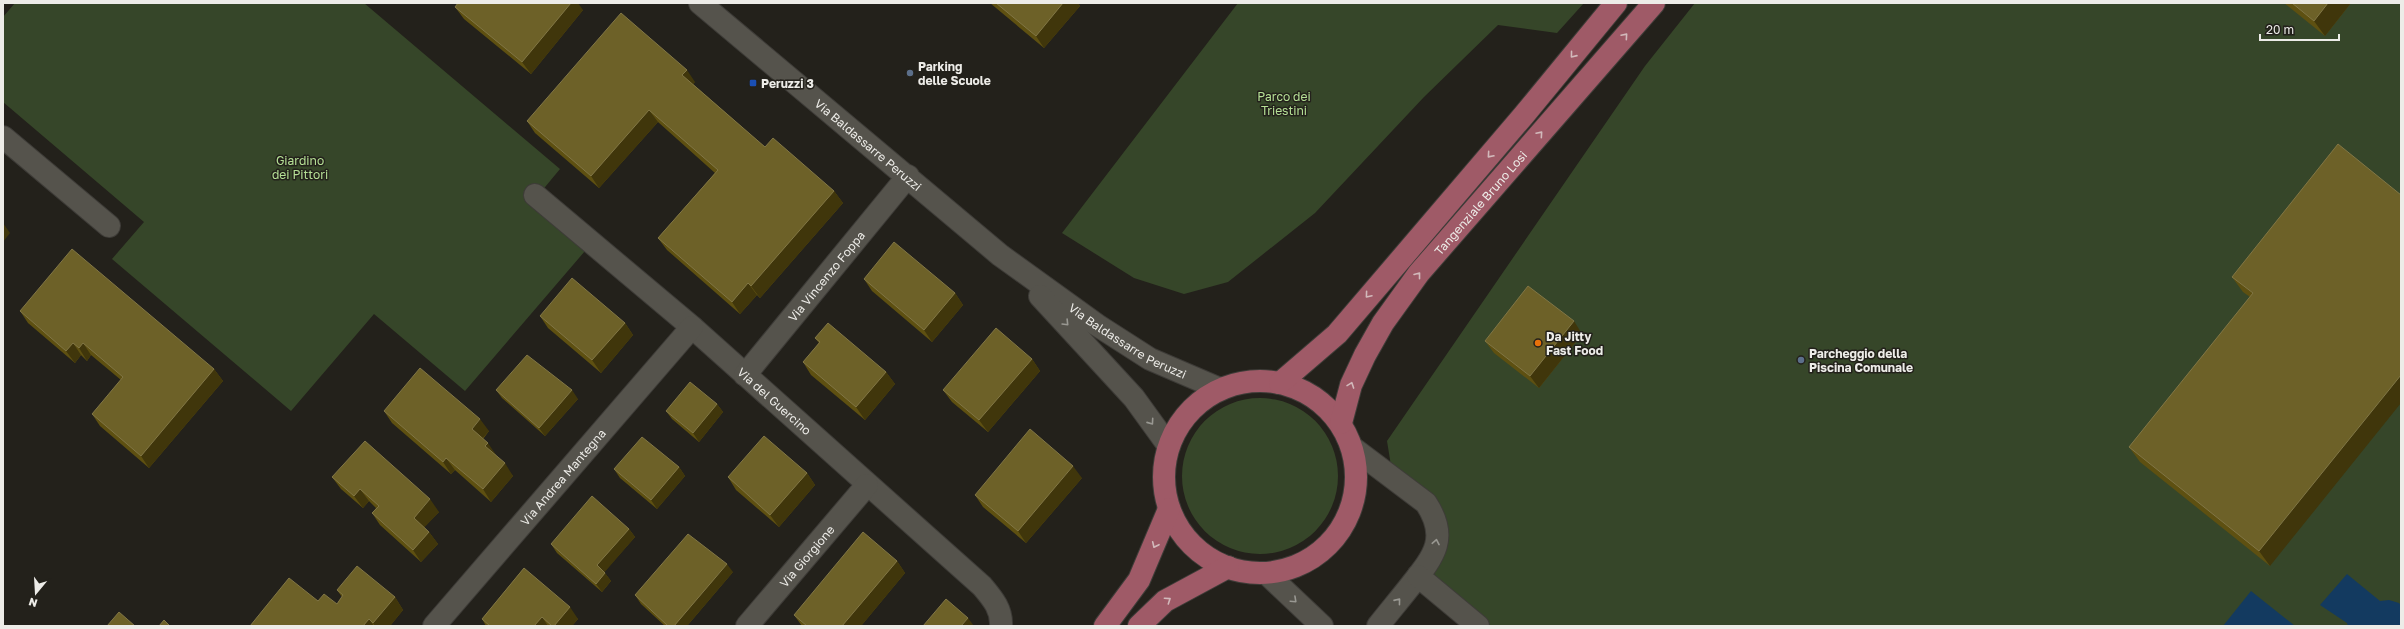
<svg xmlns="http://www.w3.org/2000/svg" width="2404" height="629" viewBox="0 0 2404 629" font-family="'Golos Text',sans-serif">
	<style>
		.green { fill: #364629 }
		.water { fill: #133a60 }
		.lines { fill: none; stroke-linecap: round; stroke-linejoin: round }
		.minor-casing { stroke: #3e3c38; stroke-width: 24 }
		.major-casing { stroke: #3e3c38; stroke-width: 24 }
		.minor { stroke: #55534c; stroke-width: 22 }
		.major { stroke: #9f5a67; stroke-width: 22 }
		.wall { fill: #5e5011 }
		.shaded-wall { fill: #40360b }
		.building { fill: #6d6128; stroke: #817646 }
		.oneway { stroke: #d2b9bb }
		.oneway2 { stroke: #999892 }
		.service-dot { fill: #5c6f8a; stroke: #23211b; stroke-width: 1.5 }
		.transit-dot { fill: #1a4fb4; stroke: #23211b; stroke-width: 1.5 }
		.food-dot { fill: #e8710a; stroke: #23211b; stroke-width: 1.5 }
		.labels { text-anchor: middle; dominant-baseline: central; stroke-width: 3; stroke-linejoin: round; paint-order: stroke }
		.poi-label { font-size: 12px; font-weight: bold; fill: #edece8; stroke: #23211b; text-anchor: start }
		.park-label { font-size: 12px; fill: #b6e196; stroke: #23211b }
		.street-label { font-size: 12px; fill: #edece8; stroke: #23211b }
	</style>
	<rect width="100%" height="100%" fill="#23211b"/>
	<!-- green -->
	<path class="green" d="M15,3H364L560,169L531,204L585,251L465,391L374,314L291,411L112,259L144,222L3,102V17Z
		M1238,3H1584L1557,33L1498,25L1424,97L1315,213L1228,282L1184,294L1134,278L1062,233Z
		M1695,3H2401V626H1490L1431,575L1447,522L1393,478L1387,441L1645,66Z
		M1182 476a78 78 0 1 1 156 0a78 78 0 1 1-156 0Z"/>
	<!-- water -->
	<path class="water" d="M2347,574L2380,601L2389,600L2399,603L2401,606V626H2348L2347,623L2320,605Z
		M2251,591L2295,626H2223Z"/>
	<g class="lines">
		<!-- minor casing -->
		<g class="minor-casing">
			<g id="minor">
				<path id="s1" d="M700,3L1000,255L1097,325L1150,359L1220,389"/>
				<path d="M3,137L109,226"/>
				<path id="s2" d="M535,195L692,327L982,586C992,598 1002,609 1001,626"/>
				<path d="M1040,296L1134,398L1168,445"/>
				<path id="s3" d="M745,375L908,176"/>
				<path d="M1353,448L1426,503C1449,538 1434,556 1411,585C1400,599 1389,612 1378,626"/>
				<path d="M1266,573L1322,626"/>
				<path d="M1418,576L1478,626"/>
				<path id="s4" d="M434,626L692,327"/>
				<path id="s5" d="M747,626L867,485"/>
			</g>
		</g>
		<!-- major casing -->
		<g class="major-casing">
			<g id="major">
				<circle cx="1260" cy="477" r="96"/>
				<path d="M1280,383L1337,334L1524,115L1616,3"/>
				<path id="s6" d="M1341,423L1351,385L1365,355L1383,323L1419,273L1654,3"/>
				<path d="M1105,626L1139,580L1169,509"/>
				<path d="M1139,626L1165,601L1228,567"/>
			</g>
		</g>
		<!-- minor -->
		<use href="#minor" class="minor"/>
		<!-- major -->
		<use href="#major" class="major"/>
	</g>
	<!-- wall -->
	<path class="wall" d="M990,3H1078L1080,6L1044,48Z
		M2284,3H2351L2325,36Z
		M455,7L583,10L531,74L464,19Z
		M695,82L693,84L765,147L834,191L843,203L760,298L757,295L740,314L667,250L658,238L715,173L658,122L599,188L535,133L527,121Z
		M2338,144L2270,566L2140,462L2129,447L2250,297L2243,292L2232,277Z
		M864,279L955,293L963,305L932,342L872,291Z
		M20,311L214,369L223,381L149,468L100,426L92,414L121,380L91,355L87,361L81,355L75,363L28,323Z
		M540,316L625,323L633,335L601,373L548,328Z
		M1582,334L1539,388L1494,353L1485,341Z
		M815,338L886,372L895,384L865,420L811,375L803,362L819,343Z
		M1032,359L1040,371L988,432L952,402L943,390Z
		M496,390L578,399L545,436L502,398Z
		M717,404L723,412L699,442L672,419L666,411Z
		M384,411L489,431L483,439L496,455V456L513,476L491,502L455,470L451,474L392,423Z
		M679,467L685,476L657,509L620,478L614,469Z
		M807,473L815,485L779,527L736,490L728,477Z
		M332,477L439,512L424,527L429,532L438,544L421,562L380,525L372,513L376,508L369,501L363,508L341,489Z
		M1082,478L1026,543L983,507L975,495Z
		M629,529L635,537L604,572L611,581L602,592L557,553L551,544Z
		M897,561L905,573L861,626H802L794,615Z
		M524,568L578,619L572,626H486L482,619Z
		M733,572L687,626H665L641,604L635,595Z
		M337,590L395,597L403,610L390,626H250L318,601L337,604L342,597Z"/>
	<!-- shaded-wall -->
	<path class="shaded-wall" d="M571,3H578L583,10L531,74L522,62Z
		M1063,3H1078L1080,6L1044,48L1036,36Z
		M2328,3H2351L2325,36L2314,21Z
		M687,70L695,82L691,87L682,75Z
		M649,110L658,122L599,188L591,176Z
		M834,191L843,203L760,298L751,286Z
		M3,223L10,233L3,242Z
		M748,283L757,295L740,314L732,302Z
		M955,293L963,305L932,342L924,330Z
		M1574,321L1582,334L1539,388L1530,376Z
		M625,323L633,335L601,373L592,360Z
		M73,343L81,355L75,363L66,351Z
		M83,343L91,355L87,361L79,348Z
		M1032,359L1040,371L988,432L979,420Z
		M214,369L223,381L149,468L141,456Z
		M886,372L895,384L865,420L856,407Z
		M2401,375V403L2270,566L2259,551Z
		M572,390L578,399L545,436L539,428Z
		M717,404L723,412L699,442L693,433Z
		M480,419L489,431L480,441L472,429Z
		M488,443L496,455L493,459L485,446Z
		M446,458L455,470L451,474L443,462Z
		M505,463L513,476L491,502L483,489Z
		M1073,466L1082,478L1026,543L1018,531Z
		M679,467L685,476L657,509L651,500Z
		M807,473L815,485L779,527L770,515Z
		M360,489L369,501L363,508L354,496Z
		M430,499L439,512L422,530L414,518Z
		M629,529L635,537L603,574L597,565Z
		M429,532L438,544L421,562L413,550Z
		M897,561L905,573L861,626H842Z
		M727,564L733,572L687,626H674Z
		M605,573L611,581L602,592L596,584Z
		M395,597L403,610L390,626H375L373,623Z
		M570,607L578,619L572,626H554Z
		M542,617L548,626H534Z
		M968,618L974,626H961Z
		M369,619L374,626H363Z"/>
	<!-- building -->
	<path class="building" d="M458,3H571L522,62L455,7Z
		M996,3H1063L1036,36Z
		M2292,3H2328L2314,21Z
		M621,13L687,70L682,75L765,147L773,138L834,191L751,286L748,283L732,302L658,238L718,170L649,110L591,176L527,121Z
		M2338,144L2401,195V375L2259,551L2129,447L2253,293L2232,277Z
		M894,242L955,293L924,330L864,279Z
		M72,249L214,369L141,456L92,414L123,377L83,343L79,348L73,343L66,351L20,311Z
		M572,278L625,323L592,360L540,316Z
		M1528,286L1574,321L1530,376L1485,341Z
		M828,323L886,372L856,407L803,362L820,342L815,338Z
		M996,328L1032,359L979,420L943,390Z
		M527,355L572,390L539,428L496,390Z
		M420,368L480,419L472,429L488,443L485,446L505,463L483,489L446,458L443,462L384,411Z
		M690,382L717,404L693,433L666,411Z
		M1030,429L1073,466L1018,531L975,495Z
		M764,436L807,473L770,515L728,477Z
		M642,437L679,467L651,500L614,469Z
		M365,441L430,499L414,518L429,532L413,550L372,513L379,506L360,489L354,496L332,477Z
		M592,496L629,529L597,565L605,573L596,584L551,544Z
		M863,532L897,561L842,626H807L794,615Z
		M688,534L727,564L674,626H668L635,595Z
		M357,566L395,597L373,623L369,619L363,626H250L289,578L318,601L324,594L337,604L343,595L337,590Z
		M524,568L570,607L554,626H552L542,617L534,626H490L482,619Z
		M946,599L968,618L961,626H923Z
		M119,612L135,626H107Z
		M164,620L170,626H159Z"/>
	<!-- one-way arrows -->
	<defs><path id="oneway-chevron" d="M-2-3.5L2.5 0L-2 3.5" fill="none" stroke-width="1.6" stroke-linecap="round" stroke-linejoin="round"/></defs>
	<g class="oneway">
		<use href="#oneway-chevron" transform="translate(1625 36) rotate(-49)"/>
		<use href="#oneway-chevron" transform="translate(1573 55) rotate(129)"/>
		<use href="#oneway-chevron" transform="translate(1540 134) rotate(-49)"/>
		<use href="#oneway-chevron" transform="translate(1490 155) rotate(131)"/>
		<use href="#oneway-chevron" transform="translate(1418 275) rotate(-52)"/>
		<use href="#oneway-chevron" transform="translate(1368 295) rotate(130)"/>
		<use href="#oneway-chevron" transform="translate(1351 385) rotate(-70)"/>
		<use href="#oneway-chevron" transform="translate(1155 545) rotate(115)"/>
		<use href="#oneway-chevron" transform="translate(1168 600) rotate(-34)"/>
	</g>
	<g class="oneway2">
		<use href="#oneway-chevron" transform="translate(1066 323) rotate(46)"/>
		<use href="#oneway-chevron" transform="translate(1151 422) rotate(55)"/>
		<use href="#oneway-chevron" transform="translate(1436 542) rotate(-79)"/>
		<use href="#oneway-chevron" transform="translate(1294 600) rotate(43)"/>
		<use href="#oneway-chevron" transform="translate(1398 601) rotate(-51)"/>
	</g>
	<!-- markers -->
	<g class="service-dot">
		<circle cx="910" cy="73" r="4"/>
		<circle cx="1801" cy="360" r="4"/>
	</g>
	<rect class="transit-dot" x="749" y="79" width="8" height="8" rx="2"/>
	<circle class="food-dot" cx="1538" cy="343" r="4"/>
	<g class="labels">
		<!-- poi labels -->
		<g class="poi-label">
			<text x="918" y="66">Parking<tspan x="918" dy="14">delle Scuole</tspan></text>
			<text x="761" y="83">Peruzzi 3</text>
			<text x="1546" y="336">Da Jitty<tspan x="1546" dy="14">Fast Food</tspan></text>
			<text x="1809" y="353">Parcheggio della<tspan x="1809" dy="14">Piscina Comunale</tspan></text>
		</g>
		<!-- park labels -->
		<g class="park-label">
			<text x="1284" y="96">Parco dei<tspan x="1284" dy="14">Triestini</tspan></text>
			<text x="300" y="160">Giardino<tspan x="300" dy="14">dei Pittori</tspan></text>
		</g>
		<!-- street labels -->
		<g class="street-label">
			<text stroke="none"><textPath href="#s1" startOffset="220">Via Baldassarre Peruzzi</textPath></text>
			<text stroke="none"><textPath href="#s6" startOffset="264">Tangenziale Bruno Losi</textPath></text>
			<text stroke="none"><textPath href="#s3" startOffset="128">Via Vincenzo Foppa</textPath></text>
			<text stroke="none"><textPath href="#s1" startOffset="546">Via Baldassarre Peruzzi</textPath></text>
			<text stroke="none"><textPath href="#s2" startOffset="316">Via del Guercino</textPath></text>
			<text stroke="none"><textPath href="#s4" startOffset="197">Via Andrea Mantegna</textPath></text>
			<text stroke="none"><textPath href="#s5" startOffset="92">Via Giorgione</textPath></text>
		</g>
	</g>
	<!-- border -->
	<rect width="2404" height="629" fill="none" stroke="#edece8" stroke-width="8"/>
	<!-- north arrow -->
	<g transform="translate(36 593) rotate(198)" stroke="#23211b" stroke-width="3" paint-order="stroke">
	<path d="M0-3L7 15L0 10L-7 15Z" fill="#edece8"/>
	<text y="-6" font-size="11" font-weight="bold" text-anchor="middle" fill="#edece8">N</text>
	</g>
	<!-- scale -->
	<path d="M2260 34v6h79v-6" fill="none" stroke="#edece8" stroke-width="2"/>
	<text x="2266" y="34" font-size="12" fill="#edece8" stroke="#23211b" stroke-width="3" paint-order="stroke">20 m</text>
</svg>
